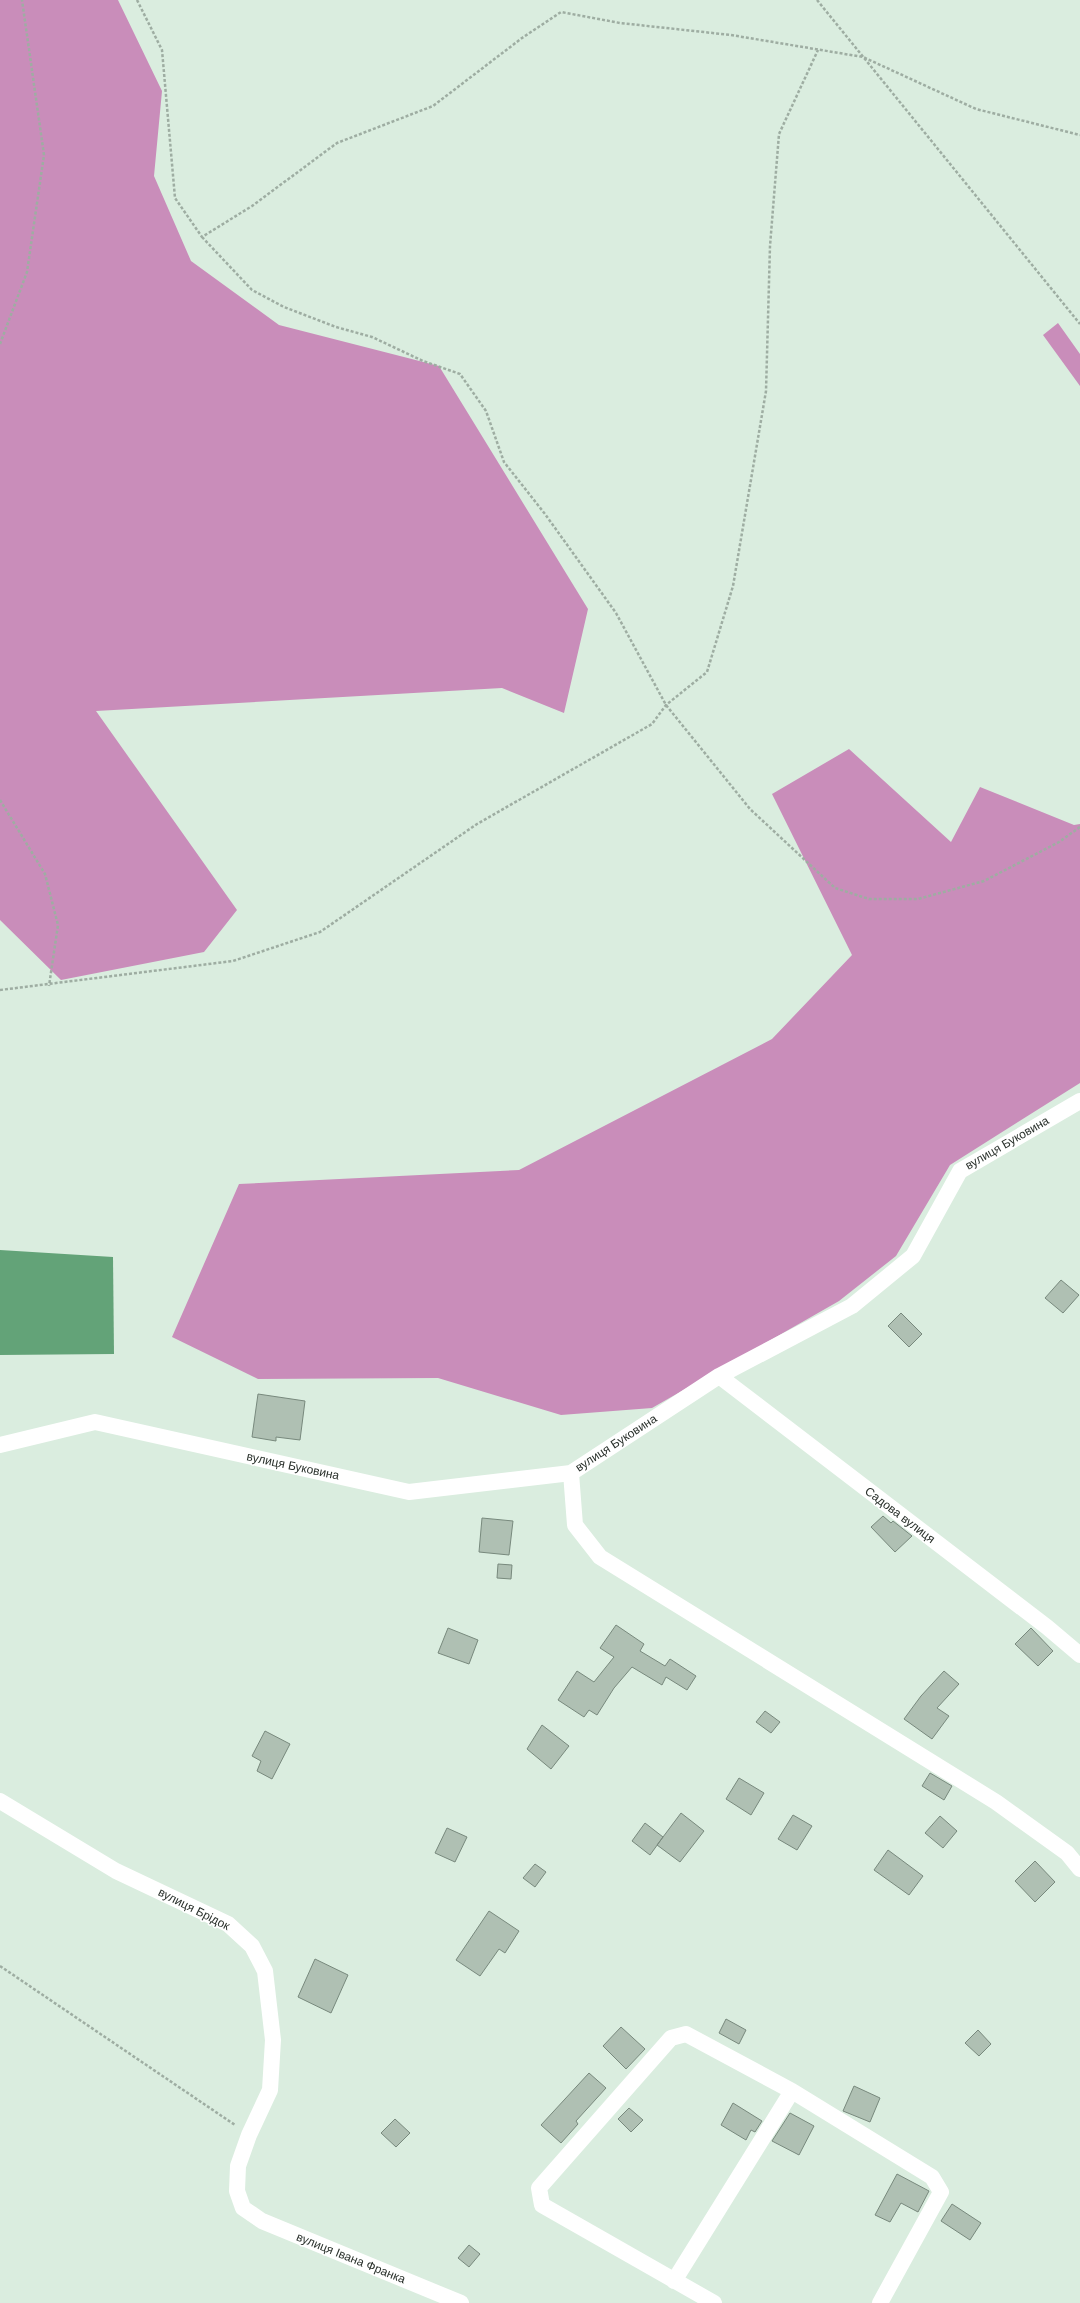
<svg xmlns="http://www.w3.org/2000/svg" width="1080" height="2303" viewBox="0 0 1080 2303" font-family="Arial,sans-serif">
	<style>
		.forest { fill: #c98dba }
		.water { fill: #63a378 }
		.building { fill: #afc0b3; stroke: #78897d }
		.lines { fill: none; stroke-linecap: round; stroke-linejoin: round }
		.path { stroke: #9eada2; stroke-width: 2.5; stroke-dasharray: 3 2; stroke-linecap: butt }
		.street { stroke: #fff; stroke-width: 16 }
		.labels { text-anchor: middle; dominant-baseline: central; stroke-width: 3; stroke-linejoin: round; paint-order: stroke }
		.street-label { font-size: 12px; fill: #29302b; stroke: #fff }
	</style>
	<rect width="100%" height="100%" fill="#daeddf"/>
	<!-- forest -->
	<path class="forest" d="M0,0H118L162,91L154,176L191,261L279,325L439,366L588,609L564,713L502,688L96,711L237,910L204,952L61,980L0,920Z
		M1058,323L1080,354V386L1043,335Z
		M849,749L951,842L980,787L1074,825L1080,824V1083L950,1165L896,1256L839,1301L652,1408L561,1415L438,1378L258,1379L172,1337L239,1184L519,1170L772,1039L852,955L772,794Z"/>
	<!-- water -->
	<path class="water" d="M0,1250L113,1257L114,1354L0,1355Z"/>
	<!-- building -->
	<path class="building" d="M1061,1280L1079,1295L1063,1313L1045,1298Z
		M901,1313L922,1334L909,1347L888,1326Z
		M258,1394L305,1401L300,1440L276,1437V1441L252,1437Z
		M883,1516L891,1523L893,1521L912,1536L895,1552L871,1527Z
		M482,1518L513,1521L509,1555L479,1552Z
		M498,1564L512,1565L511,1579L497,1578Z
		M616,1625L644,1644L640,1651L665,1666L670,1659L696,1676L687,1690L666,1677L662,1685L632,1667L614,1688L597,1715L589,1710L584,1717L558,1700L577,1671L594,1682L614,1657L600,1648Z
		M448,1628L478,1640L469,1664L438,1653Z
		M1031,1628L1053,1651L1038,1666L1015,1644Z
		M944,1671L959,1684L937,1708L949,1716L932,1739L904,1719L921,1696Z
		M765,1711L780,1722L771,1733L756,1722Z
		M542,1725L569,1746L551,1769L527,1749Z
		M265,1731L290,1744L272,1779L257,1771L261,1761L252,1756Z
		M930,1773L952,1786L944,1800L922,1786Z
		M739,1778L764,1793L751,1815L726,1799Z
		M681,1813L704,1831L680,1862L657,1845Z
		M793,1815L812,1826L797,1850L778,1839Z
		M940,1816L957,1831L943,1848L925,1833Z
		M645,1823L663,1837L650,1855L632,1841Z
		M447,1828L467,1837L455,1862L435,1853Z
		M888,1850L923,1876L909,1895L874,1870Z
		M1035,1861L1055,1882L1035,1902L1015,1881Z
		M535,1864L546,1872L535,1887L523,1878Z
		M489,1911L519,1931L505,1953L499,1949L480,1976L456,1960Z
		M315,1959L348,1975L331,2013L298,1997Z
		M726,2019L746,2030L739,2044L719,2033Z
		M621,2027L645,2049L626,2069L603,2046Z
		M978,2030L991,2044L979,2056L965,2043Z
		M589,2073L606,2088L576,2121L578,2124L561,2143L541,2125Z
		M854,2086L880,2098L870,2122L843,2111Z
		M733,2103L762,2121L755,2132L751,2130L746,2140L721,2125Z
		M629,2108L643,2120L631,2132L618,2119Z
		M790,2113L814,2126L799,2155L772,2141Z
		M395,2119L410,2133L396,2147L381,2133Z
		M897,2174L929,2191L918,2212L901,2203L890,2222L875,2215Z
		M952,2204L981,2223L970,2240L941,2221Z
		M469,2245L480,2254L469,2267L458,2258Z"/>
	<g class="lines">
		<!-- path -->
		<path class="path" d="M137,0L162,50L175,198L202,237L252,206L337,143L433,106L522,38L561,12L620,23L731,35L863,57L976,109L1080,135
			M817,0L1080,324
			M202,237L252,290L284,307L336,327L372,337L423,361L460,374L486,411L504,462L545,514L616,613L666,705L750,809L835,888L869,899H918L984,881L1059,842L1080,827
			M0,344L27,272L44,155L22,0
			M0,800L45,874L58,925L49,986
			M0,990L233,961L320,932L477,824L652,724L666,705L707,672L733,586L766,391L770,246L779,134L818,50
			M0,1966L235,2125"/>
		<!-- street -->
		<path class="street" d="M719,1376L1047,1627L1080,1655
			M0,1445L95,1422L409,1492L571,1473L719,1376L852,1306L913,1256L960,1171L1080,1101
			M571,1473L575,1525L600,1557L996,1802L1067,1853L1080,1869
			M0,1801L116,1871L228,1924L252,1946L265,1971L273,2040L270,2090L249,2135L238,2166L237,2191L243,2208L262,2221L461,2303
			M674,2281L792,2091
			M714,2303L542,2205L539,2188L671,2038L686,2034L792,2091L932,2177L941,2192L880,2303"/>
	</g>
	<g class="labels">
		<!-- street labels -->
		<g class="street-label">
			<text transform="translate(1007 1143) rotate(-30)">вулиця Буковина</text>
			<text transform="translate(616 1443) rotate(-33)">вулиця Буковина</text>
			<text transform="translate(293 1466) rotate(12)">вулиця Буковина</text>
			<text transform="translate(900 1515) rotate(37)">Садова вулиця</text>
			<text transform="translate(194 1909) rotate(27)">вулиця Брідок</text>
			<text transform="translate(351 2258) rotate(22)">вулиця Івана Франка</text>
		</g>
	</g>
</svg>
